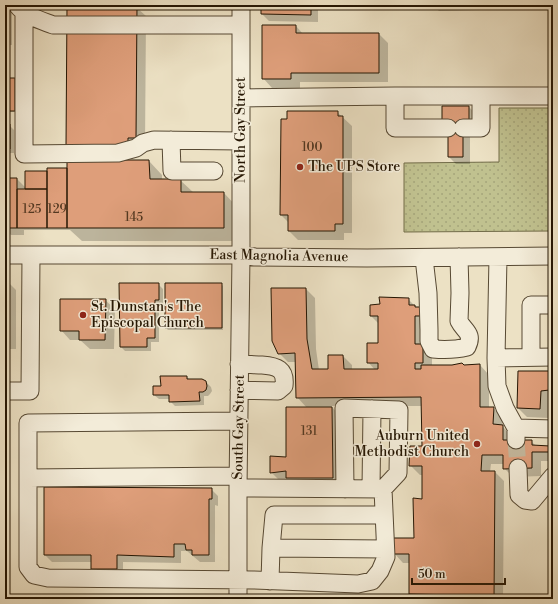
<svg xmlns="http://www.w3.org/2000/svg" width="558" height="604" viewBox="0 0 558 604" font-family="'Libre Bodoni',serif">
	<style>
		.grass { fill: url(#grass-dots); stroke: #726c49 }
		.shadow { fill: #0003 }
		.building { fill: #de9e7a; stroke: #251603 }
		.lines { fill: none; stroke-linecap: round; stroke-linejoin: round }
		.minor-tunnel { stroke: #c4b89d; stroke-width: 17; stroke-dasharray: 17 8; stroke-linecap: butt }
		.minor-casing { stroke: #574933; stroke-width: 19 }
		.minor { stroke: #f3ecd9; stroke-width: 17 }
		.poi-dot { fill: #8f2418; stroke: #f3ecd9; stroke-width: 1.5 }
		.labels { text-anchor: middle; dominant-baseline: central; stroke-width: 3; stroke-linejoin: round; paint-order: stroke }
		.number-label { font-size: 12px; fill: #533821 }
		.street-label { font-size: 14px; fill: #251603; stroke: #f3ecd9 }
		.poi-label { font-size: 14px; fill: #251603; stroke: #f3ecd9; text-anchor: start }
	</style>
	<defs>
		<pattern id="grass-dots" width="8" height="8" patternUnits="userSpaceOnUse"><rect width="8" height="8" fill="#c0c18f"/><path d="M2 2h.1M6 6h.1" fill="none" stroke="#a5a57a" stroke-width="1.8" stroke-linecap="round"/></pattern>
	</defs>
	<rect width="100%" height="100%" fill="#ece1c4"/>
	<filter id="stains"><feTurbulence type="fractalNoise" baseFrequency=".005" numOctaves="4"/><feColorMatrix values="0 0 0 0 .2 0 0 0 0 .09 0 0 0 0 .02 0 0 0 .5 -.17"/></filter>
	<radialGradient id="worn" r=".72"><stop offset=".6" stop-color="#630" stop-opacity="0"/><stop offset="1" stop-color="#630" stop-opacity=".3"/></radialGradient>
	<!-- grass -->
	<path class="grass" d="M499,108H553V231L404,232V163L499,162Z"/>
	<!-- shadow -->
	<path class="shadow" d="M5,5H12V45H6V54Z
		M262,5H318V22L269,21L262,14Z
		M433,5H523V9L439,11Z
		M136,7L146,16L145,147L77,154L67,145Z
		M263,26H296L303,34H379L388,43V82H300V88H272L263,78Z
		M5,79H14L16,81V112H5Z
		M469,107L476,114L470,129V164H456L449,157Z
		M337,112L352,126V233H344V240H298L289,231V223L281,215L282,120H288Z
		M5,125H9L14,130V153H5Z
		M149,161L162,175V180H180L194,193H224L237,207V241H82L70,230H24V235H11L5,229V179H17L26,188L48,172L68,169Z
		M5,283H9L16,290V349H7L10,352V380H6V385Z
		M158,284L163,289V304H159V342H151V351H125L121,347Z
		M221,284L223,286V330H168L166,328Z
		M306,289L315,298L316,349L319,370H329L343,356L352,365V370H375L368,362L379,344V324L371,316L408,299L417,308H422L432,354V366L480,365L489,375V408H493L503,417L502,426L511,435L512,441H531L536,446L550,447L553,444V461H541V476L513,477L504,468V464H491L490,472H495L504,481L503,599H415L410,594V563H403L394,553L415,539L423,500V475H420L410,465L423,447L422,406H331L341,417L342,487L280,481L271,472L287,458L307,408L297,397L296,362H288L279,353Z
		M105,300L115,309L114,349H90L80,340H70L61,330Z
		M553,372V400H550L549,418L527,417L518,408Z
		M187,377L190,380L206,382L211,387L212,391L210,394L208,396H204V405L175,406L170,401V399H159L154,395L162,387Z
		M5,414L10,419V449H5Z
		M211,489L218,496V506L215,505V562H200L187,551H181V563L123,562V575L99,576L92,569V562H52L45,555Z"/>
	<!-- building -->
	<path class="building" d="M261,5H311V15L261,14Z
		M67,6H137L136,138H128V145H66Z
		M262,25H296V33H379V73H291V79H262Z
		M5,78H15V111H5Z
		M442,106H469V122H463V157H448V121H442Z
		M287,111H338V116H343V224H335V231H288V215H280L281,119H287Z
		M5,124H10V149H5Z
		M67,160H149L150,179H181V192H224V228H67Z
		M47,168H67V228H47Z
		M25,171H47V189H25Z
		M5,178H17V228H5Z
		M17,189H47V228H17Z
		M5,282H9V314H5Z
		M119,283H159V300H155V338H147V347H120Z
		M165,283H222V328H165Z
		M271,288H306L307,339L312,369H328V355H343L344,369H378V363H367V343H378V316H370V305L380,304L379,297L409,298V305H415V307H422V316H415V344H423V363H415V369H421V365H452L462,363L464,365L480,364V407H494L493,424L503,425V440H532V445L550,446L553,442V452H532V468L503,469V455H482L481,471H495L494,599H460V595L409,594V554H393L392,538H414L413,498L422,499V466H409L410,446H422L421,397L296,398L295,353L278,354L272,341Z
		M60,299H106L105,340H79V331H60Z
		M5,314H9V342H5Z
		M5,349H8V379H5Z
		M518,371H553V396H549V390L541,391L540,409L517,408Z
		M160,376H187V379H202L206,381L207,386L206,390L203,392H199L200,401L169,402V395H153V386H161Z
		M286,407H332L333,478H286V471L270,473V456L286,457Z
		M44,487L212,488V499H209V555H192V550H186L185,544H174V557L117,555V569H91V555H44Z"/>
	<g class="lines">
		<!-- minor-tunnel -->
		<path class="minor-tunnel" d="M516,440L518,468"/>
		<!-- minor casing -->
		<g class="minor-casing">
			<path id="minor" d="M17,5C25,16 40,20 53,25H241
				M24,12V154L118,153L136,148L143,143L154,140L241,141
				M395,96V128H448
				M241,98L395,96H553
				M463,128H481V96
				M171,140L172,171H214
				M5,255H241L255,257L367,258L553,256
				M498,257L496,358L497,386L505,408L516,428V440
				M424,258L428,293L429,330V341L433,349C445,350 455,350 467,347C474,333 464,331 459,321L460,293L459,257
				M531,357V305H553
				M496,358L553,357
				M239,390L278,391L284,386C286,369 277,366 262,365C255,365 247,364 239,364
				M5,391H30L31,255
				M516,428L553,429
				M518,468L519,495L525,500L532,501L553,476
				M28,478L238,476
				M238,488H254L383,489L386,557L380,571L372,581L358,584L254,580L48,578L34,575L28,567V423L239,421
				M345,489L344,408L399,410L398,473L383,489
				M371,489L372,409
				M271,548L274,515H384
				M270,581L271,548L385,549
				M238,599V488L241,255V5"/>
		</g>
		<!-- minor -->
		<use href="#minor" class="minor"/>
	</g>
	<!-- markers -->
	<g class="poi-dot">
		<circle cx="300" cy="167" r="4"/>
		<circle cx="83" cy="315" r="4"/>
		<circle cx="477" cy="444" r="4"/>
	</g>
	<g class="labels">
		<!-- number labels -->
		<g class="number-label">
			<text x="312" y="147">100</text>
			<text x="32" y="209">125</text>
			<text x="57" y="209">129</text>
			<text x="134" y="217">145</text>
			<text x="309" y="431">131</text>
		</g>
		<!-- street labels -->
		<g class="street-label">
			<text transform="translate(241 130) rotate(-90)">North Gay Street</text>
			<text transform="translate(279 256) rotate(1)">East Magnolia Avenue</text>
			<text transform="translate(239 427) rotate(-89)">South Gay Street</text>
		</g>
		<!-- poi labels -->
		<g class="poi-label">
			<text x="308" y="167">The UPS Store</text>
			<text x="91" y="307">St. Dunstan's The<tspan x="91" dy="16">Episcopal Church</tspan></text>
			<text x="469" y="436" text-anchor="end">Auburn United<tspan x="469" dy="16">Methodist Church</tspan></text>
		</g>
	</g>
	<!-- margin -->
	<rect width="558" height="604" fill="none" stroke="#ece1c4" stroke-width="20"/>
	<rect x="6" y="6" width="546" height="592" fill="none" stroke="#251603" stroke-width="2"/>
	<rect x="10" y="10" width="538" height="584" fill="none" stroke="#251603"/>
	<!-- scale -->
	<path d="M412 578v6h93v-6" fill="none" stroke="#251603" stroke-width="2"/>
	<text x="418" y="578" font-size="12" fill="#251603" stroke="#f3ecd9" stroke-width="3" paint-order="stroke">50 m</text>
	<rect width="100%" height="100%" filter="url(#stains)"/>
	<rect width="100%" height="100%" fill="url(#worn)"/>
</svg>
